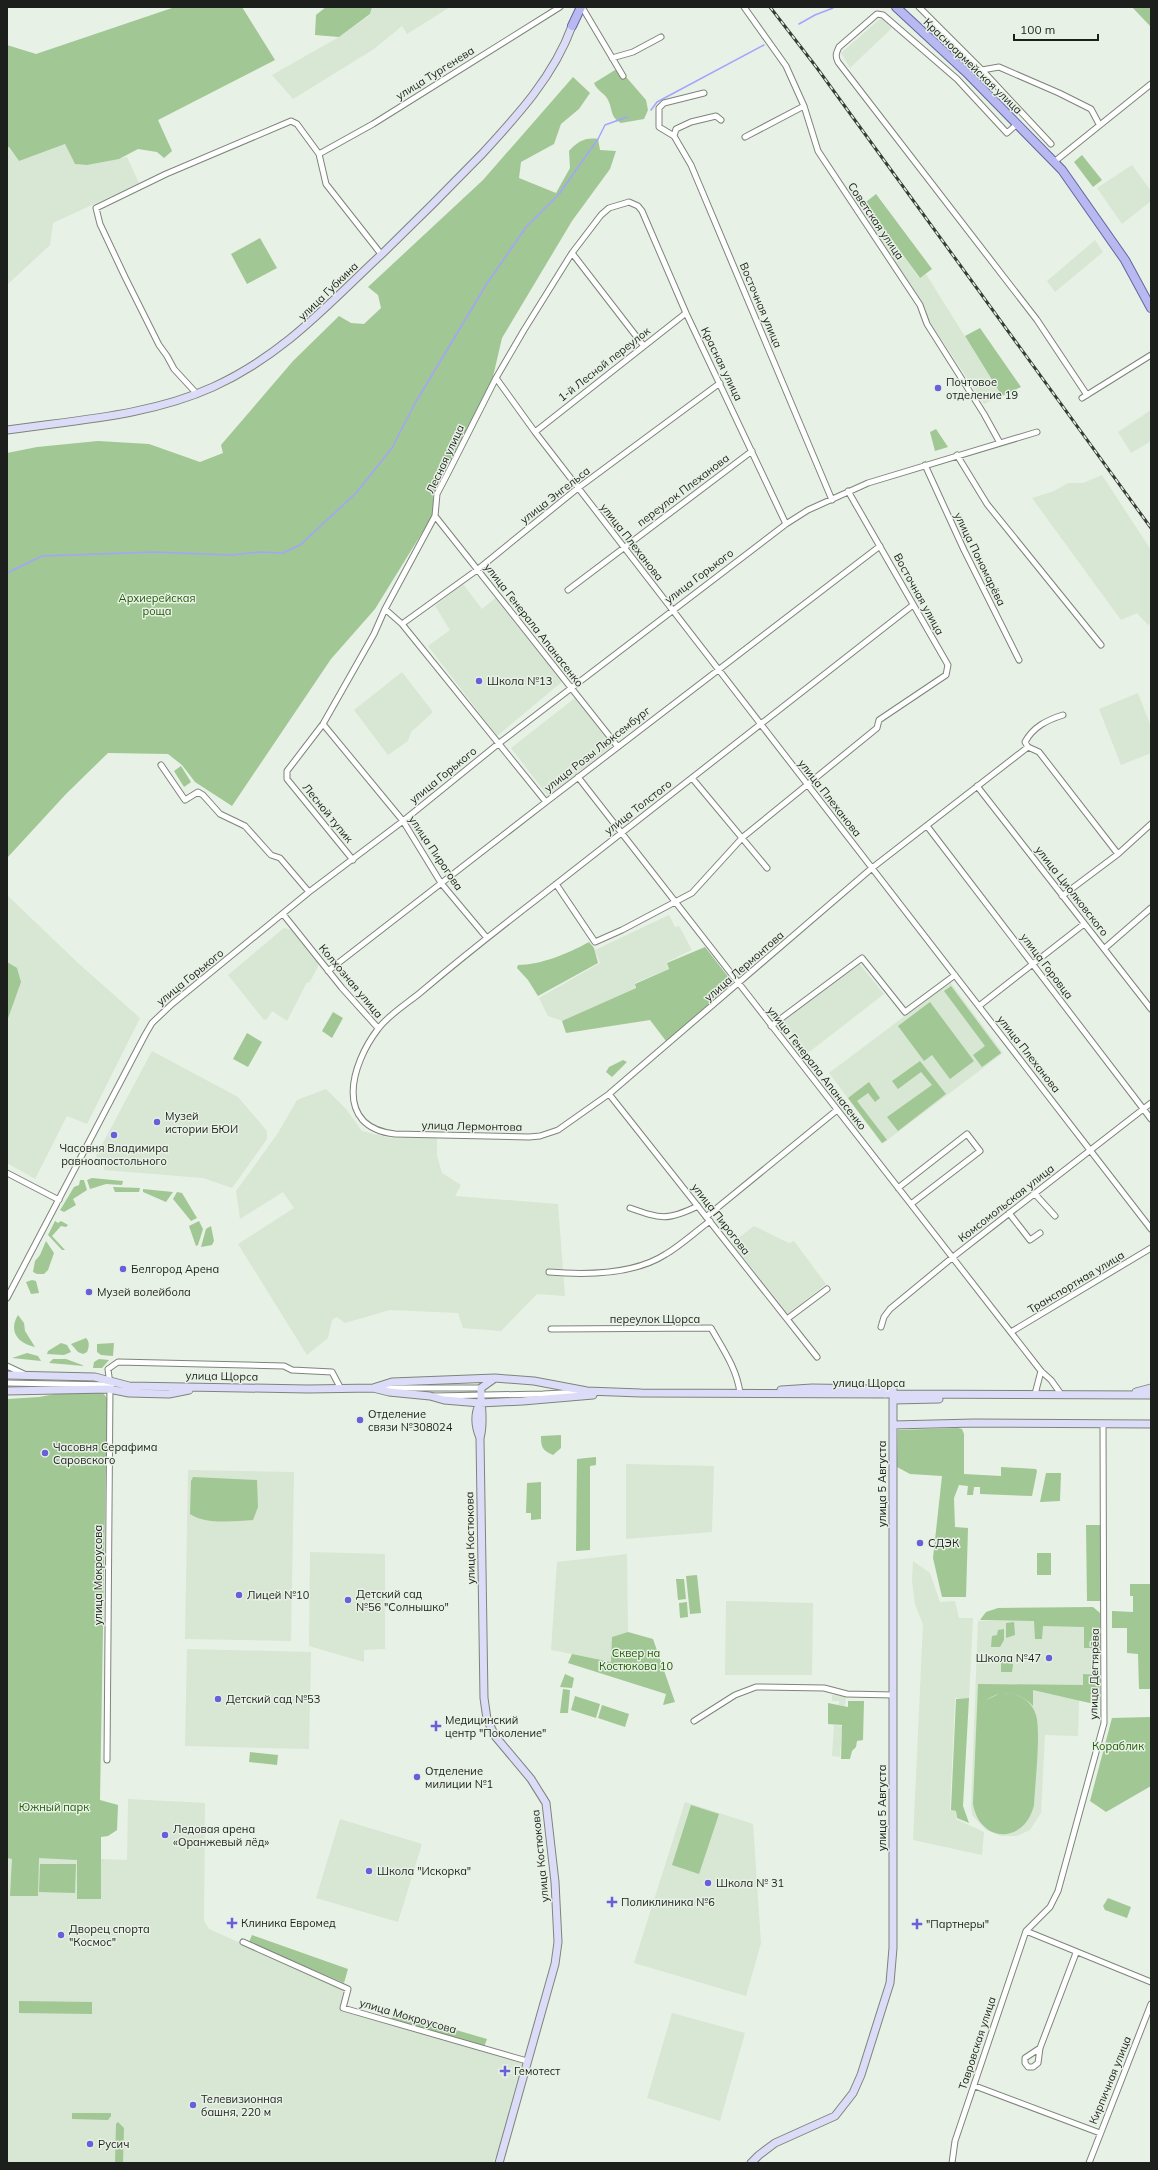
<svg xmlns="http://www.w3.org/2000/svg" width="1158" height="2170" viewBox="0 0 1158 2170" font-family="Mulish,sans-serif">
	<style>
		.built { fill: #d8e6d4 }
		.green { fill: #a0c794 }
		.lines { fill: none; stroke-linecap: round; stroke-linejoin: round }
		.stream { stroke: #a4a4fe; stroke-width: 1.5 }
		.street-casing { stroke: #7d857a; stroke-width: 7 }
		.secondary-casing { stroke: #7d857a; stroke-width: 9 }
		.primary-casing { stroke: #6465a2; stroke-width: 10 }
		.street { stroke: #fff; stroke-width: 5 }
		.secondary { stroke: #dcdcf9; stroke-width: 7 }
		.primary { stroke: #b9b9f2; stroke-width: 8 }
		.rail-casing { stroke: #383c36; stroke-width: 3 }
		.rail { stroke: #e8f1e5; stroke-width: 1.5; stroke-dasharray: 4.5; stroke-linecap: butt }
		.poi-dot { fill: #695fd9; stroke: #e8f1e5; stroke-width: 1.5 }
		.labels { text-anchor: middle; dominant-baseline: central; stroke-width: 3; stroke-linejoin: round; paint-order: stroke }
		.street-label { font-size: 11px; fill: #1c1f1b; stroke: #e8f1e5 }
		.poi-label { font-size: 11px; fill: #1c1f1b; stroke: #e8f1e5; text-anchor: start }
		.park-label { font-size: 11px; fill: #205a05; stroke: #e8f1e5 }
	</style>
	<rect width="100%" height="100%" fill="#e8f1e5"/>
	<!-- built -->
	<path class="built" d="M372,7H450L407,34L402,26L374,49L293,99L272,75L339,37L370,15Z
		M881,18L892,28L850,68L841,53Z
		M65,144L75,164L87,165L127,157L139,183L53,223L50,245L7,285V148L8,147L19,161Z
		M1132,165L1151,191V201L1122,224L1097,188Z
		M875,217L919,278L926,274L1002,396L984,404L928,319L925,308L867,222Z
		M1095,240L1103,252L1055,292L1047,281Z
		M1151,410V441L1131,453L1118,432Z
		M1102,475L1151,550V623L1148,625L1137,613L1121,620L1032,498L1054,491L1068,483H1083Z
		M463,584L482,609L498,596L563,681L497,736L428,646L450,630L435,606Z
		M402,672L433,712L411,732L408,741L388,755L354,710Z
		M1138,693L1151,727V753L1121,765L1099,709Z
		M575,698L612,746L548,796L511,748Z
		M7,895L78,963L140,1018L87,1124L67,1116L35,1179L7,1163Z
		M669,915L675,927L679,926L692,950L667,962L668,969L635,983V988L563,1021L548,1016L539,998L600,963L595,950Z
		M284,928L292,930L318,963V967L309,983L307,982L287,1021L272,1011L267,1019L264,1020L228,975Z
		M858,962L884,994L808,1053L782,1020Z
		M950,982L1003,1053L882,1144L829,1073Z
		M152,1051L238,1097L267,1131V1139L232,1188L203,1178L104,1170L105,1160H99L96,1156Z
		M326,1089L346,1109L362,1131L390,1138L437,1137V1156L442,1173L461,1185L455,1196L558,1204L565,1296L537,1294L501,1331L463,1328L458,1313L390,1310L345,1323L337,1317L332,1320L328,1338L307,1355L238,1244L294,1208L283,1192L240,1219L236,1191L278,1133L297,1100Z
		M754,1226L789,1243L794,1241L826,1284L788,1314L732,1243Z
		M626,1464L714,1466L712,1532L626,1539Z
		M188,1470L294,1472L291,1641L185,1639Z
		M310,1552L385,1554V1649L364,1650V1662L309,1646Z
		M627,1554L628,1632L612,1637V1662L551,1650L557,1562Z
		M913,1561L930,1573L940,1602L955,1601L959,1618H973L969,1698H955L950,1810L956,1811V1819L984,1832L982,1855L913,1840L923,1625L915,1604L912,1581Z
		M726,1601L813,1603L812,1675H725Z
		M978,1621H1093L1092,1700H1079L1078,1736L1045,1735L1041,1813L1030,1830L1017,1836H1001L986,1830L972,1815L971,1806Z
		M187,1649L311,1652L309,1749L185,1746Z
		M832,1695L846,1696L845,1706L839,1705V1701H832Z
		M834,1725L842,1726L840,1757L832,1756Z
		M128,1799L205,1803L204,1921L209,1929L346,1990L342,2009L523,2063L499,2152L492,2163H7V1855L127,1860Z
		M685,1802L753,1824L761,1943L746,1996L634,1963Z
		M340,1819L422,1844L398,1922L316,1898Z
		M672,2013L745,2033L720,2121L647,2098Z"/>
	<!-- green -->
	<path class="green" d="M175,7H242L275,60L158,120L172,151L164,158L157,152L138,149L119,159L87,165L75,164L65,144L19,161L9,147L7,148V45L36,54Z
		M326,7H372L370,14L339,37L315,35L316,15Z
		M1132,7H1151V27Z
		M615,70L621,71L646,100L648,110L644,119L621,123C610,117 613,110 608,100C605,93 597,91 594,83Z
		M573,77L590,93L579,109L561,124L554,144L521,162L519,178L556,193L570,168L569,151C577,142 585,137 598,139L600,150L616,151L610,169L572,221L502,338L492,381L433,495V515L375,609L331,659L232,806L195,782L182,765L168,754L108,753L66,794L7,858V453L37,447L98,441L149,444L200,462L223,453L221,445L293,361L339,316L351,323L364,324L381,308L378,295L368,287L483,180Z
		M1082,155L1102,180L1093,187L1074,162Z
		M876,194L932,269L920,278L875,217L866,202Z
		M260,238L277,268L247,284L231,254Z
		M980,328L1021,387L1002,396L965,336Z
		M936,429L948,447L935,451L930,432Z
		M181,766L191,782L184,787L174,771Z
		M589,942L594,948L598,963L538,996L528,980L517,968L518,965C541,965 569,953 589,942Z
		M705,947L733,983L666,1041L650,1020L566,1033L562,1021L636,988L635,984L669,969L667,963Z
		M7,962L17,968L21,982L7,1021Z
		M951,986L1001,1053L982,1067L973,1055L985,1046L944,991Z
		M930,1002L974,1061L950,1079L932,1055L924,1061L898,1026Z
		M333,1012L343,1018L332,1038L322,1031Z
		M247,1033L262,1042L248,1067L233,1059Z
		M623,1060L627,1062L612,1077L606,1072L609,1067Z
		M920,1061L946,1094L898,1131L887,1117L932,1085L921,1072L898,1089L892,1081Z
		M869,1082L880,1098L875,1102L868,1093L857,1101L887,1140L882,1143L848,1098Z
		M92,1178L123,1181L122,1185L106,1184L90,1189L87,1180Z
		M80,1180H84L87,1190L73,1199L76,1205L64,1212L60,1210L62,1207L74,1187L79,1185Z
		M113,1187L140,1188L139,1192H115Z
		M143,1189L173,1192L166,1202L143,1192Z
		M177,1192L182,1193L197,1218L191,1221L173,1199Z
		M55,1221L58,1223L61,1221L68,1225L66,1227L61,1226L52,1236L65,1250H62L48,1235Z
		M199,1221L203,1229L198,1245L196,1246L189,1226Z
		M211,1226L214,1241L212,1245L201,1247L206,1229Z
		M46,1241L54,1253L48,1270L44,1274H37L33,1272L35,1261L40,1255Z
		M32,1280L36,1281L39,1293L31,1294L26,1282Z
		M18,1315L24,1323L25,1331L35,1347C18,1344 8,1331 18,1315Z
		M86,1338C90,1342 89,1347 87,1352L83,1354L78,1352L71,1344Z
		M61,1343L67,1345L71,1352L64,1355L47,1354L48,1351Z
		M114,1343L113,1356L101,1355L97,1352V1344Z
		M27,1353L38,1356L41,1361L12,1358Z
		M53,1359H66L85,1366L49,1363Z
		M99,1359L109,1360L102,1368H93L94,1362Z
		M67,1392L103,1393L107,1398L100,1800L118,1805L117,1830L108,1836L101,1837V1899H77V1860L39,1858L38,1896H10L12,1859L7,1858V1399L39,1397Z
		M958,1428L962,1429L964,1434V1474L1001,1476V1467L1036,1469L1037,1471L1032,1496L980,1494V1487H974L973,1495H967L968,1486L959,1485L954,1498L955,1527L968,1528L966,1597H942L933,1558L942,1476L910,1474L897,1467L898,1430Z
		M561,1435V1448L553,1455C542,1450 541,1447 541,1436Z
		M596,1457V1465L590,1466V1550L576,1551L577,1459Z
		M1046,1473H1061L1060,1501L1040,1502Z
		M193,1477L257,1480L258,1507L253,1520C234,1521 206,1525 190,1514L191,1481Z
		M541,1482V1519L531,1520V1513H526L527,1483Z
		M1086,1525H1102V1601H1087Z
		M1037,1553H1051V1575H1037Z
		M697,1575L701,1613L690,1614L686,1576Z
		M676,1579H684L686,1599L678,1600Z
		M1130,1584H1151V1689H1139L1138,1654L1127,1653V1628H1112V1611L1133,1612V1596H1130Z
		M687,1602L688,1617L680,1618L679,1603Z
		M1093,1607L1100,1613V1648H1084V1627L1043,1626L1042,1639H1035L1034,1621L980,1620L986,1612L998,1608Z
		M1014,1622L1015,1635L1006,1638V1623Z
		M1004,1629V1640L1000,1647H991L992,1636L997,1635L998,1630Z
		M628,1632L653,1639L675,1702L663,1705L666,1694L568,1663L572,1654L611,1662L612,1637Z
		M992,1655H1001L1004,1660L1013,1664L1012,1672H1001V1663L997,1662L992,1663Z
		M565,1674L574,1678L572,1688L560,1687Z
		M1083,1674L1100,1675L1099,1703L1094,1704L1033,1690V1706C1019,1692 1003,1688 986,1700C991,1698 997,1694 1003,1693C1017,1692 1032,1701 1036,1715C1041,1731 1035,1785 1034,1805C1025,1844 980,1844 973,1804L978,1684L1083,1685Z
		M563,1689L570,1690L568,1713H560Z
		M575,1696L600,1704L596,1718L571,1710Z
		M969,1698L963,1806L969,1823L957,1818L956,1811L951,1810L956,1699Z
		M848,1701H864L863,1740L857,1741L856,1747L852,1751L850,1759H841L842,1725L828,1724V1703L848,1707Z
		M602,1705L629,1714L625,1727L598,1718Z
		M1151,1717V1786L1106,1812L1090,1801L1112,1718Z
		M250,1752L278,1755L277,1765L249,1762Z
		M691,1805L719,1814L699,1874L672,1865Z
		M40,1864H76L75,1893L39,1892Z
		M1108,1898L1131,1907L1127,1918L1105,1910L1103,1906Z
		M252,1935L348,1969L344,1983L249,1942Z
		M19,2001L92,2002V2014L19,2013Z
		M394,2012L487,2039L484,2047L391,2020Z
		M72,2113H111V2116L108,2120L72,2119Z
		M118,2122L124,2128L123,2163H115L116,2124Z"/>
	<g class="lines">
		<!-- stream -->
		<path class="stream" d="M799,24L815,15L833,8
			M651,110L657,102L764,45
			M7,573L42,556L154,552L232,555L259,552L283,553L300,545L356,493L392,448L414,405L486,285L526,227L559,194L598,139L605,125L627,117"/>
		<!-- street casing -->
		<g class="street-casing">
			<path id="street" d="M582,7L623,76
				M744,7L786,66L804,106L818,151L920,305L927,324L984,414L1000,443
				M919,7L982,70L999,67L1059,93L1091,109L1099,124
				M612,58L633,52L661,37
				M982,70L1051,144
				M704,93L664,103L659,108V127L674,136L691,165L832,500
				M1017,124L1007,133L957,79L883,15L877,14L839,47C836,53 835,56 838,62L1037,320L1087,395
				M674,136L676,129L691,122L716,116L721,120
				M745,137L804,106
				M319,154L373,124L560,7
				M1054,162L1151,84
				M572,253L643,345
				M496,378L535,432L1151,1229
				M197,394L174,369L167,356L159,345L125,277L100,224L96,208L166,174L291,121L297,124L319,154L326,184L381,254
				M1082,398L1151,355
				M535,432L686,313
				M957,455L987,504L1101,645
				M925,465L964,550L1019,660
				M435,516L618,747
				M568,590L752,451
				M913,605C788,704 662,801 537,899C498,929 459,960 421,992C408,1003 388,1015 378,1029C351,1064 333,1127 395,1134L529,1137L540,1136L558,1130L609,1094L872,868L1028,747
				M385,609L402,624L546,802
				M402,624L477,570L578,488L720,383
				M1063,715C1047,720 1033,727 1025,742L1028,747L1039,752L1118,854
				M323,724L403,821L441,883L487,938
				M161,765L185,800L198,792L203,795L220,814L245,826L271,855L280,858L309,892
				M578,777L1041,1371L1051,1380L1061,1394
				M692,778L767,868
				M977,786L1151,1009
				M927,826L1151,1119
				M353,860L287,779V771L323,724L374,634L385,609L435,516L437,494L449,471L496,378L524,330L572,253L601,215L609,208L629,202L638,206L642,211L686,313L786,524
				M556,884L595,942L622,930L692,893L743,837L877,728L879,720L946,675L948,665L848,491
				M1062,896L1118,854L1151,824
				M283,914L342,988L378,1028
				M1105,948L1151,908
				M328,971L546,802L880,546
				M979,1006L1084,924
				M771,1026L862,958L905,1012L955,975
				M609,1094L817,1357
				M7,1173L59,1200
				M898,1188L967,1134L980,1151L911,1204
				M1035,1194L1055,1216
				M630,1208C661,1219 667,1221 698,1206
				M1009,1213L1030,1240L1040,1233
				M706,1217L837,1110
				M549,1272C585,1275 634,1275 666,1254C681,1245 695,1232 710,1221
				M7,1298L145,1035L152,1023L172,1004L309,892L403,821L498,744L786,524L808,510L868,483L1037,432
				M787,1319L827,1289
				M881,1327L884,1317L890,1309L953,1257L1151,1103
				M551,1329L711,1328C723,1349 737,1369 740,1393
				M1011,1332L1151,1248
				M7,1366L24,1374
				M7,1383L112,1385
				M380,1388H481
				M1035,1394L1041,1371
				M434,1396L543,1394L580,1392
				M694,1721L735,1695L756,1687L824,1688L847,1694L893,1695
				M107,1760L110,1385L108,1369L118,1362L284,1366L292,1370L332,1372L341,1389
				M1026,1931L1151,1982
				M243,1942L348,1989L343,2008L527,2061
				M1040,2048L1025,2058V2063L1028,2067H1033L1038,2063L1040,2048L1076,1953
				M975,2086L1100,2133
				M952,2163L955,2141L1026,1931L1050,1907L1058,1891L1104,1723L1103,1424
				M1089,2163L1151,2004"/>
		</g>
		<!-- secondary casing -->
		<g class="secondary-casing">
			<path id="secondary" d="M7,430C76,420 149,416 213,387C285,354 328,304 384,252C417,220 450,187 482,154C517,116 554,76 572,26
				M7,1375L95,1377L129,1386L308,1389L373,1388L389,1392L430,1396L444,1400L480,1403L523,1401L593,1395
				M373,1388L392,1382L495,1378
				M876,1389H893V1397
				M781,1390L812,1388L875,1389L885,1394
				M7,1391L109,1389L129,1393L169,1394L189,1390
				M1136,1392L1151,1388
				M893,1400L939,1399
				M480,1403C474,1414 475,1426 480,1438
				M893,1425L974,1423L1151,1424
				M499,2163L555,1964L558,1942L555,1882L546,1803L531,1779L495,1736L487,1719L484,1698L480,1438C485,1421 480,1405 481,1388L495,1378L534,1381L587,1391L641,1393L1151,1395
				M751,2163L759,2155L775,2143L835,2116L853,2093L861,2075L890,1983L893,1948V1400"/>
		</g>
		<!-- primary casing -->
		<g class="primary-casing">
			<path id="primary" d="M896,7L966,72L1062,170L1125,260L1151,308
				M572,26L581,7"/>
		</g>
		<!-- street -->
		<use href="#street" class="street"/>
		<!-- secondary -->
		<use href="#secondary" class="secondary"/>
		<!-- primary -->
		<use href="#primary" class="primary"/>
		<!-- rail casing -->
		<g class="rail-casing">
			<path id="rail" d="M770,7L817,68L1151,528"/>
		</g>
		<!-- rail -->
		<use href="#rail" class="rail"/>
	</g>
	<!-- markers -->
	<g class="poi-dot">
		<circle cx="938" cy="388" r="4"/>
		<circle cx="479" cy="681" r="4"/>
		<circle cx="157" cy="1122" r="4"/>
		<circle cx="114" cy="1135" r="4"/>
		<circle cx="123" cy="1269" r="4"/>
		<circle cx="89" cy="1292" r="4"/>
		<circle cx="360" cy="1420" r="4"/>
		<circle cx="45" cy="1453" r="4"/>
		<circle cx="920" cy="1543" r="4"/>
		<circle cx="239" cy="1595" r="4"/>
		<circle cx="348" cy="1600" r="4"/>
		<circle cx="1049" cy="1658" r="4"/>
		<circle cx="218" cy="1699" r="4"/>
		<path d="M434 1720h4v4h4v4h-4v4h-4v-4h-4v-4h4z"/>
		<circle cx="417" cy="1777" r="4"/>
		<circle cx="165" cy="1835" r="4"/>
		<circle cx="369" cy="1871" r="4"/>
		<circle cx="708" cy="1883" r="4"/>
		<path d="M610 1896h4v4h4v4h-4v4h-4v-4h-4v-4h4z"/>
		<path d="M230 1917h4v4h4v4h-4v4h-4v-4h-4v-4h4z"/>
		<path d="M915 1918h4v4h4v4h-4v4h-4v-4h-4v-4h4z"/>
		<circle cx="61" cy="1935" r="4"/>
		<path d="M503 2065h4v4h4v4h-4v4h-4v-4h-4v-4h4z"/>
		<circle cx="193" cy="2105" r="4"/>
		<circle cx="90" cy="2144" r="4"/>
	</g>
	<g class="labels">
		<!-- street labels -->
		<g class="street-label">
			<text transform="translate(973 66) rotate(44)">Красноармейская улица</text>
			<text transform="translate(435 73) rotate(-32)">улица Тургенева</text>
			<text transform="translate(876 221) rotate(56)">Советская улица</text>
			<text transform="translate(328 291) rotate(-44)">улица Губкина</text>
			<text transform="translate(761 305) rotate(67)">Восточная улица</text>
			<text transform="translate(604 364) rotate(-38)">1-й Лесной переулок</text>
			<text transform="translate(722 364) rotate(64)">Красная улица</text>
			<text transform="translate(445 459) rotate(-65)">Лесная улица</text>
			<text transform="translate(683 490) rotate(-37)">переулок Плеханова</text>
			<text transform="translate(555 495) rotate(-38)">улица Энгельса</text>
			<text transform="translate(632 542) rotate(52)">улица Плеханова</text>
			<text transform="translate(980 559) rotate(64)">улица Пономарёва</text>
			<text transform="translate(699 576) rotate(-37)">улица Горького</text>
			<text transform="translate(919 594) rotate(61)">Восточная улица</text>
			<text transform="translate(534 625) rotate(52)">улица Генерала Апанасенко</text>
			<text transform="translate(597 749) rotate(-38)">улица Розы Люксембург</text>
			<text transform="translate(443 775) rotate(-39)">улица Горького</text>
			<text transform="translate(830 798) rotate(52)">улица Плеханова</text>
			<text transform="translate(638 807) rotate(-38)">улица Толстого</text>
			<text transform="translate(328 813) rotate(51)">Лесной тупик</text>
			<text transform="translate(436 853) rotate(56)">улица Пирогова</text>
			<text transform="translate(1072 891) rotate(52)">улица Циолковского</text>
			<text transform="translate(744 966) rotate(-41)">улица Лермонтова</text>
			<text transform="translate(1047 966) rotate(53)">улица Горовца</text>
			<text transform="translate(190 977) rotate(-39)">улица Горького</text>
			<text transform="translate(351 981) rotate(50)">Колхозная улица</text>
			<text transform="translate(1029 1054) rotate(52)">улица Плеханова</text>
			<text transform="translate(817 1068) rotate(52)">улица Генерала Апанасенко</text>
			<text transform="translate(472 1126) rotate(1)">улица Лермонтова</text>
			<text transform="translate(1006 1203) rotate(-38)">Комсомольская улица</text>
			<text transform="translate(721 1219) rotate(52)">улица Пирогова</text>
			<text transform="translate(1076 1282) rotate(-31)">Транспортная улица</text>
			<text x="655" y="1319">переулок Щорса</text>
			<text transform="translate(222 1376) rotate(1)">улица Щорса</text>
			<text x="869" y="1383">улица Щорса</text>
			<text transform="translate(882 1484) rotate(-90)">улица 5 Августа</text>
			<text transform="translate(470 1538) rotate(-91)">улица Костюкова</text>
			<text transform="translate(98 1575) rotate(-90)">улица Мокроусова</text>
			<text transform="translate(1094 1674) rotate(-89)">улица Дегтярёва</text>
			<text transform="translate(882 1808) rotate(-90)">улица 5 Августа</text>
			<text transform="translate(540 1856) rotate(-96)">улица Костюкова</text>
			<text transform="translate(408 2016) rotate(16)">улица Мокроусова</text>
			<text transform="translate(977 2043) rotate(-72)">Тавровская улица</text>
			<text transform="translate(1110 2080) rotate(-68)">Кирпичная улица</text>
		</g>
		<!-- poi labels -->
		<g class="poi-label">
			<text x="946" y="382">Почтовое<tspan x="946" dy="13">отделение 19</tspan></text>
			<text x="487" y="681">Школа №13</text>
			<text x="165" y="1116">Музей<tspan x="165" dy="13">истории БЮИ</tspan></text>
			<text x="114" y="1148" text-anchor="middle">Часовня Владимира<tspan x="114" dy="13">равноапостольного</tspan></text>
			<text x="131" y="1269">Белгород Арена</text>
			<text x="97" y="1292">Музей волейбола</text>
			<text x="368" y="1414">Отделение<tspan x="368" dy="13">связи №308024</tspan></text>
			<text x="53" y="1447">Часовня Серафима<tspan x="53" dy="13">Саровского</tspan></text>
			<text x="928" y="1543">СДЭК</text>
			<text x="356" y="1594">Детский сад<tspan x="356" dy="13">№56 "Солнышко"</tspan></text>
			<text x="247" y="1595">Лицей №10</text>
			<text x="1041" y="1658" text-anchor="end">Школа №47</text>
			<text x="226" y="1699">Детский сад №53</text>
			<text x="445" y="1720">Медицинский<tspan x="445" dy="13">центр "Поколение"</tspan></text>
			<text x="425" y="1771">Отделение<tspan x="425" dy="13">милиции №1</tspan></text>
			<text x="173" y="1829">Ледовая арена<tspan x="173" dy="13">«Оранжевый лёд»</tspan></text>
			<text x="377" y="1871">Школа "Искорка"</text>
			<text x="716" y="1883">Школа № 31</text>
			<text x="621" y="1902">Поликлиника №6</text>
			<text x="241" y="1923">Клиника Евромед</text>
			<text x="926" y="1924">"Партнеры"</text>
			<text x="69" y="1929">Дворец спорта<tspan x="69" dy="13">"Космос"</tspan></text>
			<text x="514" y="2071">Гемотест</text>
			<text x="201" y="2099">Телевизионная<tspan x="201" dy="13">башня, 220 м</tspan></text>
			<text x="98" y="2144">Русич</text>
		</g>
		<!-- park labels -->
		<g class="park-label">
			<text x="157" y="598">Архиерейская<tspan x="157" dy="13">роща</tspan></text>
			<text x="636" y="1653">Сквер на<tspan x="636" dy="13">Костюкова 10</tspan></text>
			<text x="1118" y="1746">Кораблик</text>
			<text x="54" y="1807">Южный парк</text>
		</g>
	</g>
	<!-- border -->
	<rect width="1158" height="2170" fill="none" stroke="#1c1f1b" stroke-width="16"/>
	<!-- scale -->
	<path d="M1014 34v6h84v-6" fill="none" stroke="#1c1f1b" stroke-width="2"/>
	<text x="1020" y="34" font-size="12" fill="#1c1f1b" stroke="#e8f1e5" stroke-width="3" paint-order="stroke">100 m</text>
</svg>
